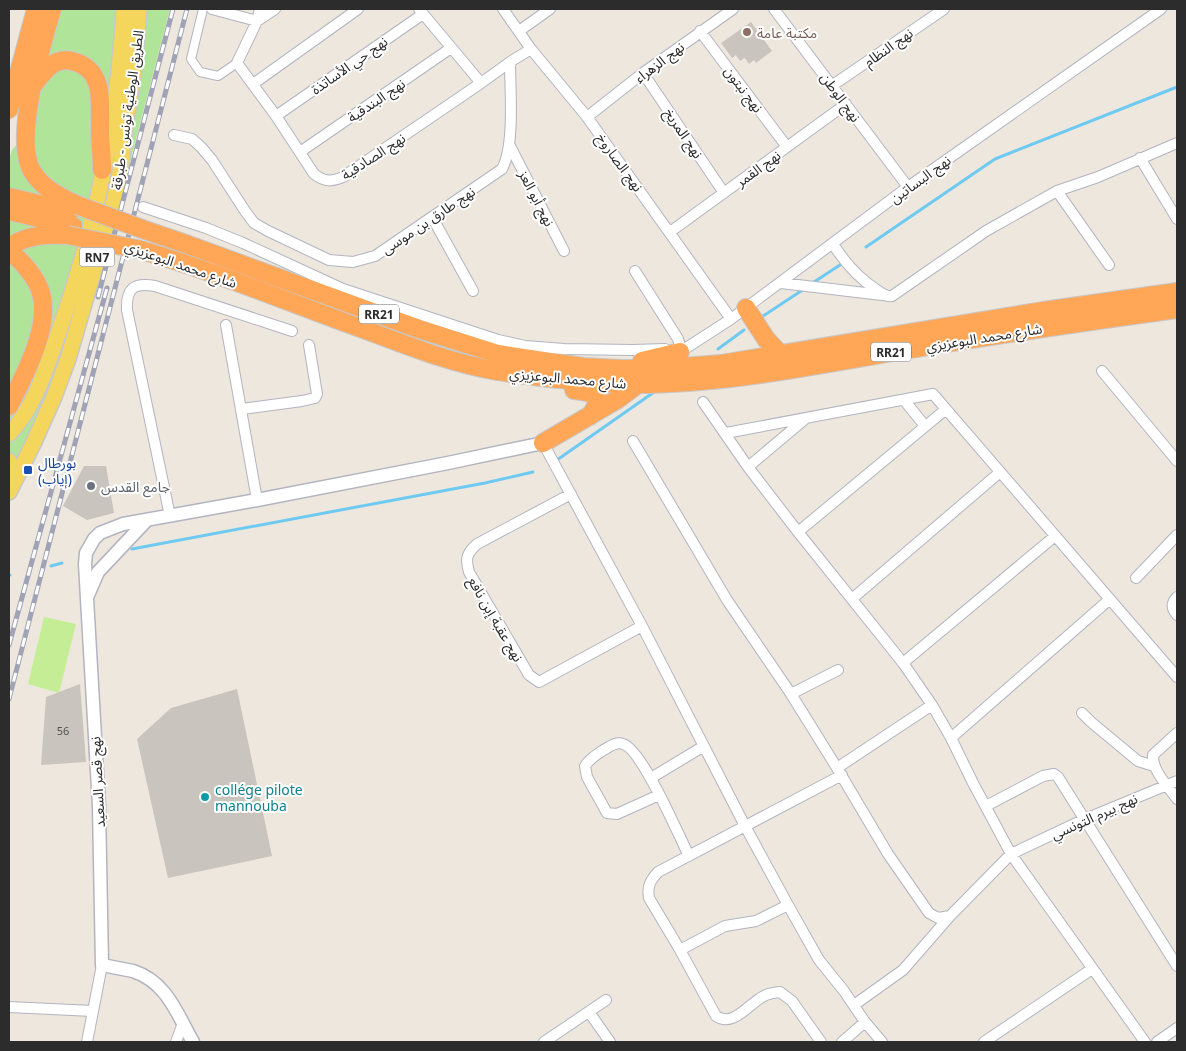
<svg xmlns="http://www.w3.org/2000/svg" width="1186" height="1051" viewBox="0 0 1186 1051" font-family="'Noto Sans','Noto Sans Arabic',sans-serif">
	<style>
		.green { fill: #b0e599 }
		.pitch { fill: #c4ed95 }
		.lines { fill: none; stroke-linecap: round; stroke-linejoin: round }
		.stream { stroke: #6fcaf2; stroke-width: 3 }
		.building { fill: #c9c4bd }
		.pedestrian-casing { stroke: #b2b4c0; stroke-width: 10 }
		.minor-casing { stroke: #b2b4c0; stroke-width: 12 }
		.tertiary-casing { stroke: #b2b4c0; stroke-width: 15 }
		.primary-casing { stroke: #c8c8c8; stroke-width: 18 }
		.motorway-casing { stroke: #c8c8c8; stroke-width: 20 }
		.pedestrian { stroke: #fff; stroke-width: 8 }
		.minor { stroke: #fff; stroke-width: 10 }
		.tertiary { stroke: #fff; stroke-width: 12 }
		.primary { stroke: #f4d65c; stroke-width: 15 }
		.motorway { stroke: #ffa657; stroke-width: 18 }
		.rail-casing { stroke: #a0a3b6; stroke-width: 5 }
		.rail { stroke: #fff; stroke-width: 3; stroke-dasharray: 9; stroke-linecap: butt }
		.motorway-bridge-casing { stroke: #c8c8c8; stroke-width: 20; stroke-linecap: butt }
		.motorway-bridge { stroke: #ffa657; stroke-width: 18 }
		.education-dot { fill: #8d6e63; stroke: #fff; stroke-width: 2 }
		.transit-dot { fill: #1a4fb4; stroke: #fff; stroke-width: 2 }
		.worship-dot { fill: #6b7280; stroke: #fff; stroke-width: 2 }
		.culture-dot { fill: #0f9aa8; stroke: #fff; stroke-width: 2 }
		.labels { text-anchor: middle; dominant-baseline: central; stroke-width: 4; stroke-linejoin: round; paint-order: stroke }
		.number-label { font-size: 11px; fill: #535250 }
		.shield { fill: #fff; stroke: #6b6b6b; stroke-width: 1 }
		.shield-label { font-size: 12px; font-weight: bold; fill: #2c2c2c }
		.education-label { font-size: 14px; fill: #785e54; stroke: #fff; text-anchor: start }
		.street-label { font-size: 14px; fill: #2c2c2c; stroke: #fff }
		.transit-label { font-size: 14px; fill: #164399; stroke: #fff; text-anchor: start }
		.worship-label { font-size: 14px; fill: #5b616d; stroke: #fff; text-anchor: start }
		.culture-label { font-size: 14px; fill: #0d838f; stroke: #fff; text-anchor: start }
	</style>
	<rect width="100%" height="100%" fill="#eee7de"/>
	<!-- green -->
	<path class="green" d="M58,9H170L104,261L73,321L36,419L20,455L9,475V160L12,150L27,132Z"/>
	<!-- pitch -->
	<path class="pitch" d="M44,617L76,624L59,693L28,684Z"/>
	<g class="lines">
		<!-- stream -->
		<path class="stream" d="M866,247L995,159L1177,87
			M811,284L843,263
			M760,318L804,289
			M718,349L744,330
			M557,460L657,390
			M132,549L485,483L533,472
			M51,566L62,563
			M9,575H10"/>
	</g>
	<!-- building -->
	<path class="building" d="M751,22L772,51L756,63L754,60L749,64L745,58L740,61L736,55L732,58L721,43Z
		M84,466H106L114,513L87,520L63,506Z
		M80,684L86,762L41,765L46,697Z
		M237,689L272,856L168,878L137,739L171,708Z"/>
	<g class="lines">
		<!-- pedestrian casing -->
		<g class="pedestrian-casing">
			<path id="pedestrian" d="M203,9L191,59L200,72L218,76L237,63"/>
		</g>
		<!-- minor casing -->
		<g class="minor-casing">
			<path id="minor" d="M212,9L257,21L275,9
				M260,9L257,21L237,63L276,116L314,174C325,182 331,182 343,177L481,83L510,62L531,49
				M419,9L481,83
				M503,9L531,49L587,117L731,319
				M774,9L908,187
				M519,31L550,9
				M700,31L787,147
				M643,73L724,193
				M253,84L358,9
				M833,85L944,9
				M276,116L423,14
				M587,117L643,73L733,9
				M174,135L192,139L201,147L212,160L245,211L254,223L268,231L329,260L353,262L375,256L502,169C515,145 510,91 510,62
				M510,146L564,251
				M300,152L451,48
				M1140,158L1177,219
				M1057,191L1109,265
				M143,207L206,228L243,243L343,289L498,340L525,346L564,349L633,350L665,349
				M432,217L473,291
				M670,232L846,104
				M833,244C845,263 858,278 877,290C882,294 886,297 892,296L986,231L1057,191L1098,177L1177,143
				M635,271L678,339L681,348
				M781,283L882,295
				M226,325L257,500
				M680,352L731,319L908,187L1161,9
				M1102,371L1177,461
				M904,400L925,426
				M703,402L748,467L798,532L903,663L932,705L951,738L973,783L1011,854L1145,1042
				M242,409L302,401L315,398L317,394L309,345
				M726,433L933,394L1177,677
				M633,441L727,600L791,694L837,768L888,854L929,913L938,918L950,916
				M543,443L642,626L745,826L788,905L819,960L844,991L865,1022L882,1042
				M748,467L805,419
				M571,494L477,544C467,553 465,558 469,572L529,675L539,682L642,626
				M170,516L127,310C126,289 133,282 155,286L292,331
				M798,532L945,410
				M1136,578L1177,535
				M1177,597C1171,603 1171,608 1177,615
				M853,598L999,473
				M903,663L1055,536
				M791,694L838,670
				M1082,713L1091,722L1138,761L1154,766
				M1177,733L1153,755C1152,771 1168,786 1177,799
				M951,738L1110,599
				M837,768L932,705
				M651,778L704,746
				M659,795L617,814L607,813L587,777L585,766C589,759 596,755 602,751C609,747 616,741 623,744C642,749 679,836 689,856
				M986,806L1043,776L1054,774L1058,777L1177,966
				M680,950L725,926L756,921L788,905
				M854,1005L903,970L950,916L1011,854L1085,819L1177,781
				M9,1007L93,1011
				M589,1012L610,1042
				M87,1042L102,965
				M176,1042L183,1023
				M544,1042L606,1000
				M821,1042L792,1001L780,992C774,993 769,993 764,996C749,1003 734,1028 716,1016L680,950L649,898C647,886 650,881 658,872L842,775
				M842,1042L865,1022
				M984,1042L1092,969
				M1157,1042L1177,1028"/>
		</g>
		<!-- tertiary casing -->
		<g class="tertiary-casing">
			<path id="tertiary" d="M88,595L98,572L147,520
				M193,1042C177,1014 167,982 133,971C123,969 112,967 102,965L99,806L85,564L86,553L94,539L100,533L123,524L257,500L448,463L543,443"/>
		</g>
		<!-- primary casing -->
		<g class="primary-casing">
			<path id="primary" d="M9,434C33,410 45,372 56,340C94,234 118,121 124,9
				M9,461L12,476L10,485
				M9,492L33,444L54,397L68,359L114,201L120,172L125,126L133,76L139,9"/>
		</g>
		<!-- motorway casing -->
		<g class="motorway-casing">
			<path id="motorway" d="M52,9C42,44 13,139 32,171C42,188 60,197 77,205
				M35,83C44,71 54,57 72,61C105,69 100,101 100,128C100,142 102,156 102,170
				M9,109L36,9
				M9,197L70,211
				M9,211L73,226
				M142,229L186,244L419,329L498,354L583,367L622,369H655L721,364L1043,311L1177,292
				M9,247C27,235 46,234 67,235
				M137,249C218,272 295,305 374,333C414,348 455,364 497,371C543,378 590,384 636,384C730,384 825,363 917,348C1004,333 1090,321 1177,309
				M9,250C22,262 36,276 41,293C51,327 24,376 9,406
				M746,308L766,339L780,354
				M642,361L680,352
				M574,390C595,393 605,394 590,416
				M543,443L618,399L638,384"/>
		</g>
		<!-- pedestrian -->
		<use href="#pedestrian" class="pedestrian"/>
		<!-- minor -->
		<use href="#minor" class="minor"/>
		<!-- tertiary -->
		<use href="#tertiary" class="tertiary"/>
		<!-- primary -->
		<use href="#primary" class="primary"/>
		<!-- motorway -->
		<use href="#motorway" class="motorway"/>
		<!-- rail casing -->
		<g class="rail-casing">
			<path id="rail" d="M98,297L173,9
				M9,645L107,288
				M9,699L187,9"/>
		</g>
		<!-- rail -->
		<use href="#rail" class="rail"/>
		<!-- motorway-bridge casing -->
		<g class="motorway-bridge-casing">
			<path id="motorway-bridge" d="M77,205L142,229
				M67,235L137,249"/>
		</g>
		<!-- motorway-bridge -->
		<use href="#motorway-bridge" class="motorway-bridge"/>
	</g>
	<!-- markers -->
	<circle class="education-dot" cx="747" cy="32" r="5"/>
	<rect class="transit-dot" x="23" y="465" width="10" height="10" rx="2.5"/>
	<circle class="worship-dot" cx="91" cy="486" r="5"/>
	<circle class="culture-dot" cx="205" cy="797" r="5"/>
	<g class="labels">
		<!-- number labels -->
		<g class="number-label">
			<text x="63" y="730">56</text>
		</g>
		<!-- shield labels -->
		<g class="shield">
			<rect x="79.5" y="247.5" width="35" height="19" rx="4"/>
			<rect x="359" y="304.5" width="40" height="19" rx="4"/>
			<rect x="871" y="342.5" width="40" height="19" rx="4"/>
		</g>
		<g class="shield-label">
			<text x="97" y="257">RN7</text>
			<text x="379" y="314">RR21</text>
			<text x="891" y="352">RR21</text>
		</g>
		<!-- education labels -->
		<g class="education-label">
			<text x="757" y="32">مكتبة عامة</text>
		</g>
		<!-- street labels -->
		<g class="street-label">
			<text transform="translate(888 47) rotate(-35)">نهج النظام</text>
			<text transform="translate(659 62) rotate(-37)">نهج الزهراء</text>
			<text transform="translate(349 65) rotate(-35)">نهج حي الأساتذة</text>
			<text transform="translate(744 89) rotate(53)">نهج نبتون</text>
			<text transform="translate(841 97) rotate(54)">نهج الوطن</text>
			<text transform="translate(376 100) rotate(-34)">نهج البندقية</text>
			<text transform="translate(127 110) rotate(-82)">الطريق الوطنية تونس - طبرقة</text>
			<text transform="translate(684 133) rotate(56)">نهج المريخ</text>
			<text transform="translate(373 156) rotate(-33)">نهج الصادقية</text>
			<text transform="translate(620 162) rotate(54)">نهج الصاروخ</text>
			<text transform="translate(758 168) rotate(-36)">نهج القمر</text>
			<text transform="translate(920 179) rotate(-36)">نهج البساتين</text>
			<text transform="translate(537 198) rotate(63)">نهج أبو العز</text>
			<text transform="translate(428 220) rotate(-34)">نهج طارق بن موسى</text>
			<text transform="translate(181 264) rotate(19)">شارع محمد البوعزيزي</text>
			<text transform="translate(984 337) rotate(-9)">شارع محمد البوعزيزي</text>
			<text transform="translate(568 378) rotate(5)">شارع محمد البوعزيزي</text>
			<text transform="translate(496 619) rotate(60)">نهج عقبة إبن نافع</text>
			<text transform="translate(97 782) rotate(-93)">نهج قصر السعيد</text>
			<text transform="translate(1094 816) rotate(-24)">نهج بيرم التونسي</text>
		</g>
		<!-- transit labels -->
		<g class="transit-label">
			<text x="38" y="462">بورطال<tspan x="38" dy="16">(إياب)</tspan></text>
		</g>
		<!-- worship labels -->
		<g class="worship-label">
			<text x="101" y="486">جامع القدس</text>
		</g>
		<!-- culture labels -->
		<g class="culture-label">
			<text x="215" y="789">collége pilote<tspan x="215" dy="16">mannouba</tspan></text>
		</g>
	</g>
	<!-- border -->
	<rect width="1186" height="1051" fill="none" stroke="#2c2c2c" stroke-width="20"/>
</svg>
